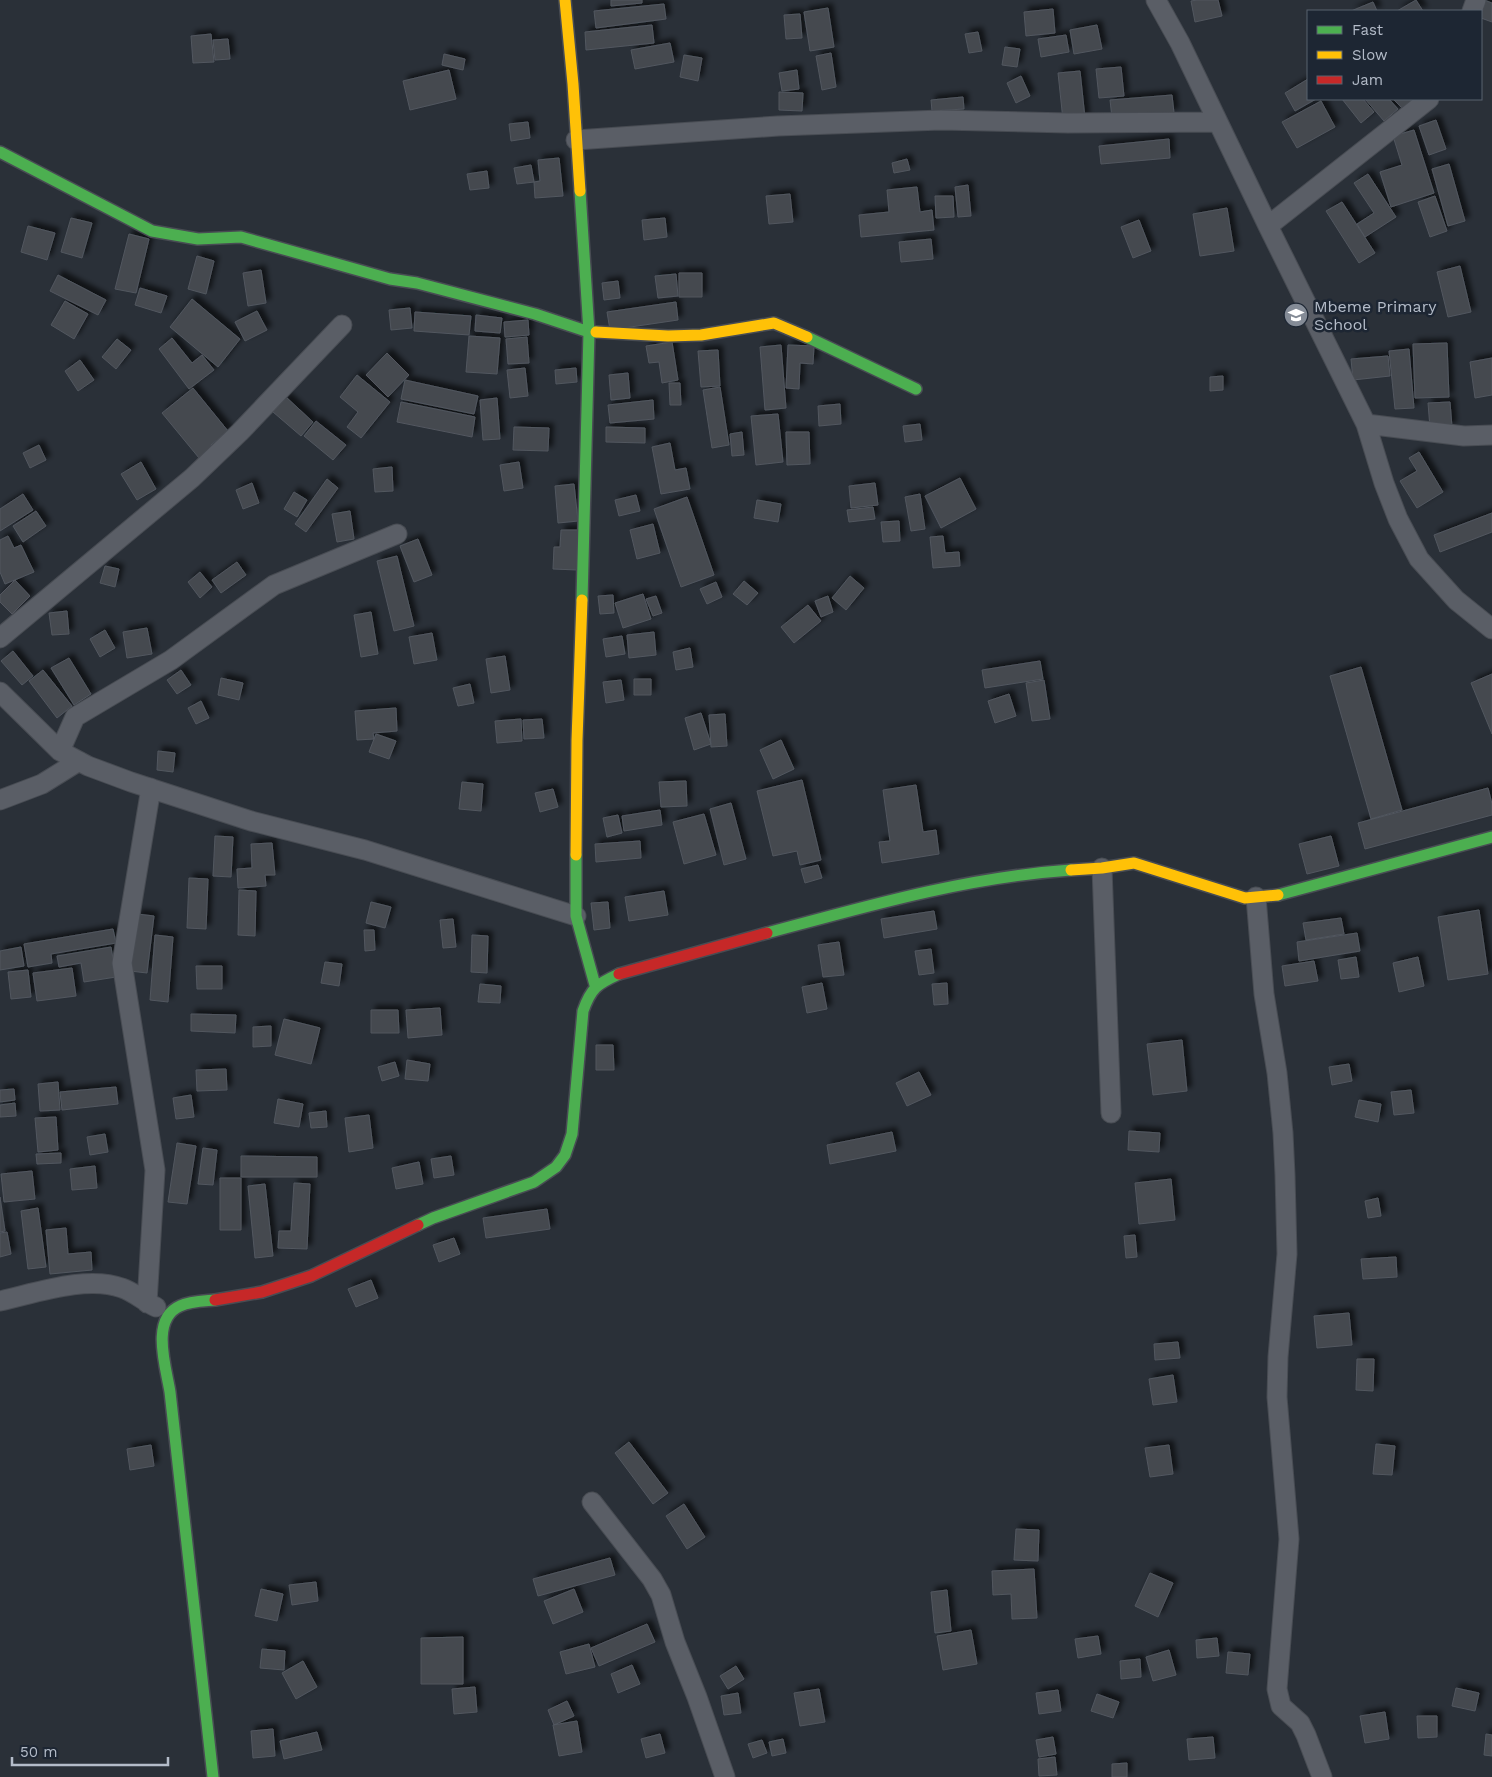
<svg xmlns="http://www.w3.org/2000/svg" width="1492" height="1777" viewBox="0 0 1492 1777" font-family="'Work Sans',sans-serif">
	<style>
		.building { fill: #444950; stroke: #52575f; filter: url(#shadow) }
		.lines { fill: none; stroke-linecap: round; stroke-linejoin: round }
		.street-casing { stroke: #484c53; stroke-width: 21 }
		.fast-casing { stroke: #484c53; stroke-width: 14 }
		.slow-casing { stroke: #484c53; stroke-width: 14 }
		.jam-casing { stroke: #484c53; stroke-width: 14 }
		.street { stroke: #5a5e66; stroke-width: 19 }
		.fast { stroke: #4caf50; stroke-width: 11 }
		.slow { stroke: #ffc107; stroke-width: 11 }
		.jam { stroke: #c62828; stroke-width: 11 }
		.labels { text-anchor: middle; dominant-baseline: central; stroke-width: 5; stroke-linejoin: round; paint-order: stroke }
		.poi-label { font-size: 16px; fill: #b4bcc9; stroke: #1d2633; text-anchor: start }
	</style>
	<defs>
		<filter id="shadow"><feDropShadow dx="4.5" dy="-4.5" stdDeviation="2.5" flood-color="#0009"/></filter>
	</defs>
	<rect width="100%" height="100%" fill="#2a3038"/>
	<!-- building -->
	<path class="building" d="M611,0H642V3L611,6Z
		M1197,0H1218L1222,16L1195,22L1191,1Z
		M1416,0L1423,11H1397Z
		M1484,0L1492,3V22L1481,18V11Z
		M1373,2L1377,11H1351Z
		M664,4L666,19L596,28L594,11Z
		M828,8L834,47L810,51L804,12Z
		M1053,9L1055,33L1026,36L1024,12Z
		M800,14L802,38L786,39L784,15Z
		M652,25L654,43L586,50L585,32Z
		M1097,25L1102,49L1074,54L1070,30Z
		M978,32L982,51L969,53L965,34Z
		M211,34L214,62L193,63L191,36Z
		M1066,35L1069,52L1041,57L1038,39Z
		M228,39L230,59L215,60L213,40Z
		M670,43L674,62L635,69L631,50Z
		M1005,47L1020,49L1017,67L1002,65Z
		M831,53L836,87L822,90L816,56Z
		M444,54L465,59L463,70L442,65Z
		M684,55L702,58L698,81L680,77Z
		M1121,67L1124,96L1099,98L1096,69Z
		M449,70L456,99L410,110L403,81Z
		M797,70L799,89L782,91L779,73Z
		M1080,71L1085,118L1063,120L1058,73Z
		M1021,76L1030,96L1016,103L1007,83Z
		M1308,79V99H1316L1295,111L1285,93Z
		M779,92L803,93L802,111L779,110Z
		M1172,95L1174,113L1112,118L1110,100Z
		M963,97L964,109L932,111L931,100Z
		M1342,99H1363L1374,112L1361,123Z
		M1365,99H1389L1398,109L1384,121Z
		M1393,99H1418L1405,111Z
		M1321,101L1335,127L1297,148L1282,122Z
		M1436,120L1446,149L1429,155L1419,126Z
		M528,122L530,138L511,141L509,124Z
		M1414,130L1434,193L1391,207L1380,172L1402,165L1393,136Z
		M1169,139L1170,158L1101,164L1099,146Z
		M559,158L563,196L535,198L534,182L540,181L538,160Z
		M907,159L910,170L894,173L892,163Z
		M1449,164L1465,221L1448,226L1432,169Z
		M531,165L534,182L517,184L514,168Z
		M487,171L489,188L470,190L467,174Z
		M1368,174L1396,217L1365,237L1357,224L1374,213L1354,183Z
		M968,185L971,216L958,217L955,187Z
		M917,187L920,212L932,210L934,230L861,237L859,215L889,212L887,190Z
		M790,194L793,222L769,224L766,196Z
		M935,196H953L954,217L936,218Z
		M1435,196L1447,231L1430,237L1418,202Z
		M1342,202L1375,253L1359,263L1326,211Z
		M1227,208L1234,251L1200,256L1193,214Z
		M71,218L92,223L82,258L61,252Z
		M665,218L667,237L644,240L642,220Z
		M1139,220L1151,251L1133,258L1121,227Z
		M28,226L55,233L47,260L21,252Z
		M129,234L149,239L136,293L115,289Z
		M931,239L933,259L901,262L899,242Z
		M197,256L214,261L206,294L188,289Z
		M1460,266L1471,312L1448,317L1437,272Z
		M261,270L266,303L248,306L243,273Z
		M679,273H702V297H679Z
		M676,274L678,296L658,298L655,276Z
		M58,275L106,300L98,315L50,291Z
		M618,281L620,298L604,300L602,283Z
		M140,288L167,296L161,313L135,305Z
		M192,299L240,339L218,367L170,327Z
		M65,301L88,314L74,339L51,325Z
		M676,302L678,320L610,330L607,312Z
		M410,308L412,328L391,330L389,310Z
		M257,311L267,330L245,341L235,322Z
		M415,312L471,316L469,335L414,331Z
		M476,315L502,318L500,333L475,331Z
		M528,320L529,335L505,337L504,322Z
		M469,336L500,338L497,374L466,372Z
		M527,337L529,363L508,364L506,339Z
		M172,338L192,363L202,355L214,370L189,389L159,349Z
		M117,339L131,350L116,369L102,357Z
		M672,342L678,380L662,383L659,362L649,363L646,346Z
		M1447,343L1449,397L1415,398L1413,344Z
		M781,345L786,408L765,410L760,347Z
		M788,345L814,346L813,364L800,363L799,389L786,388Z
		M1409,349L1414,408L1395,409L1389,351Z
		M718,350L720,386L701,387L698,351Z
		M387,353L409,375L388,397L366,375Z
		M1388,356L1390,376L1353,380L1351,359Z
		M1492,358V395L1475,398L1470,362Z
		M80,360L94,380L78,391L65,371Z
		M525,368L528,396L510,398L507,370Z
		M576,368L577,382L556,384L555,370Z
		M628,373L630,398L611,400L609,375Z
		M357,375L390,402L361,438L347,427L358,412L340,397Z
		M1223,376V390L1210,391V377Z
		M405,380L478,396L474,414L401,399Z
		M669,383H680L681,405H670Z
		M720,387L729,445L712,448L703,390Z
		M193,388L228,431L211,445L212,447L199,458L162,413Z
		M286,397L313,422L301,436L273,412Z
		M497,398L500,439L483,440L480,400Z
		M653,400L654,419L610,423L608,405Z
		M401,402L475,417L472,437L397,422Z
		M1450,402L1452,427L1430,428L1428,403Z
		M840,404L841,424L819,426L818,406Z
		M778,414L783,462L756,465L751,416Z
		M316,421L346,445L333,460L304,436Z
		M920,424L922,440L905,442L903,426Z
		M514,427L549,428L548,451L513,450Z
		M606,427L645,428V443L606,442Z
		M742,432L744,455L732,456L730,434Z
		M786,432H809L810,464L787,465Z
		M670,443L675,470L686,468L690,489L661,494L652,447Z
		M39,445L46,460L30,468L23,453Z
		M1419,452L1443,492L1417,508L1400,481L1417,471L1409,458Z
		M141,462L156,489L137,500L121,474Z
		M519,462L523,488L504,491L500,465Z
		M392,467L393,491L375,492L373,469Z
		M960,478L976,509L941,528L925,496Z
		M327,479L338,488L306,532L295,524Z
		M252,483L259,503L243,509L236,490Z
		M875,483L878,505L851,508L849,486Z
		M574,484L578,521L558,523L555,486Z
		M294,492L307,500L297,517L284,509Z
		M23,494L33,510L0,531V509Z
		M920,494L925,529L911,531L905,497Z
		M636,495L640,511L619,516L615,500Z
		M687,497L714,575L681,587L654,509Z
		M757,500L781,504L778,522L754,518Z
		M873,507L875,519L849,522L847,510Z
		M36,511L46,526L23,542L13,526Z
		M350,511L354,539L337,542L332,514Z
		M1492,513V532L1440,552L1434,535Z
		M899,521L900,541L883,542L881,522Z
		M653,524L660,553L637,559L630,530Z
		M561,530H578L577,570L553,569L554,547H560Z
		M8,536L14,548L21,545L34,572L5,584L0,572V540Z
		M943,536L945,553L959,552L960,566L933,568L930,537Z
		M418,539L432,575L414,582L400,546Z
		M397,556L414,626L394,631L377,561Z
		M237,562L246,575L221,593L212,580Z
		M105,566L119,569L115,587L100,583Z
		M200,572L212,587L200,598L188,582Z
		M850,576L864,588L846,610L832,598Z
		M15,580L30,596L12,614L0,602V595Z
		M744,581L758,593L747,605L733,594Z
		M716,582L722,597L707,604L700,589Z
		M643,594L651,619L623,628L615,603Z
		M613,595L614,613L600,614L598,596Z
		M656,596L662,613L653,616L646,599Z
		M828,596L833,612L821,617L815,601Z
		M808,605L821,621L794,643L781,627Z
		M67,611L69,634L52,635L49,613Z
		M371,612L378,654L361,657L354,615Z
		M147,628L152,654L127,658L123,632Z
		M105,630L115,648L100,657L90,639Z
		M654,632L656,655L629,658L627,635Z
		M432,633L437,660L414,664L409,637Z
		M622,636L625,654L606,657L603,639Z
		M690,648L693,667L676,670L673,652Z
		M13,651L33,676L22,685L1,661Z
		M505,656L510,690L491,693L486,659Z
		M69,658L91,694L74,705L51,668Z
		M1040,661L1043,679L985,688L982,670Z
		M1361,667L1402,810L1371,819L1330,676Z
		M43,670L72,706L57,718L29,681Z
		M181,670L191,685L177,694L167,680Z
		M1492,674V734L1471,683Z
		M221,678L243,683L239,700L218,695Z
		M634,679H651V695H634Z
		M621,680L624,700L606,703L603,682Z
		M1044,680L1050,719L1032,721L1026,683Z
		M470,684L474,703L458,706L453,688Z
		M1009,694L1016,716L995,723L988,701Z
		M201,701L209,718L196,724L188,708Z
		M396,708L397,731L373,733L374,739L357,740L355,711Z
		M701,713L711,744L694,750L685,718Z
		M725,714L727,746L711,747L709,715Z
		M521,719L522,741L497,743L495,721Z
		M542,719L544,738L524,739L523,720Z
		M376,734L396,741L389,759L369,752Z
		M781,740L794,769L773,779L760,750Z
		M158,751L175,753L173,772L157,770Z
		M802,780L821,860L800,865L797,851L773,856L757,791Z
		M686,781L687,806L661,807L659,782Z
		M462,782L483,784L481,811L459,809Z
		M916,785L923,832L936,830L939,854L882,863L879,842L890,841L883,790Z
		M1488,788L1492,804V815L1365,849L1358,823Z
		M553,789L558,807L540,812L535,793Z
		M731,803L746,859L724,865L710,809Z
		M660,810L662,825L624,831L622,816Z
		M704,814L716,855L684,864L673,822Z
		M618,815L622,833L607,837L603,818Z
		M215,836L233,837L231,877L213,876Z
		M1331,836L1339,866L1307,874L1299,844Z
		M640,841L641,858L596,862L595,844Z
		M272,843L275,875H265L266,886L238,888L237,869L252,868L251,844Z
		M818,865L822,878L805,883L801,869Z
		M189,878L208,879L206,929L187,928Z
		M239,890L256,891L255,936L238,935Z
		M664,891L668,915L629,921L625,897Z
		M371,902L391,907L385,928L366,923Z
		M608,902L610,928L594,930L591,903Z
		M1479,910L1488,974L1448,980L1438,917Z
		M934,911L937,929L884,938L881,919Z
		M137,914L154,916L147,973L130,971Z
		M1341,918L1344,934L1306,940L1303,923Z
		M453,919L456,947L443,948L440,920Z
		M113,929L116,943L51,954L52,963L28,967L24,944Z
		M364,930H374L375,950L365,951Z
		M1357,933L1360,951L1299,961L1297,942Z
		M155,935L173,937L168,1002L150,1000Z
		M472,935L488,936L487,973L471,972Z
		M839,942L844,975L823,977L818,945Z
		M21,947L24,966L0,970V951Z
		M111,947L116,977L84,982L81,963L59,967L57,956Z
		M931,949L934,973L919,975L915,951Z
		M1356,957L1359,977L1341,979L1338,960Z
		M1418,957L1424,986L1399,992L1393,963Z
		M1314,961L1318,981L1285,986L1282,966Z
		M325,962L342,964L339,986L321,983Z
		M196,966H222V989H197Z
		M72,968L76,996L37,1001L33,973Z
		M28,970L31,997L11,999L8,972Z
		M822,983L827,1009L807,1013L802,987Z
		M947,983L948,1004L934,1005L932,984Z
		M480,984L501,986L500,1003L478,1002Z
		M440,1008L442,1035L408,1038L406,1010Z
		M371,1010H398L399,1033H371Z
		M191,1014L236,1015L235,1033L191,1031Z
		M284,1019L320,1028L311,1064L275,1055Z
		M271,1026V1046L253,1047V1027Z
		M1182,1040L1187,1091L1153,1095L1147,1044Z
		M596,1045H613L614,1070H596Z
		M407,1060L430,1064L428,1081L405,1079Z
		M395,1062L399,1076L382,1081L378,1067Z
		M1349,1064L1352,1081L1332,1085L1329,1067Z
		M226,1069L227,1090L197,1091L196,1070Z
		M919,1072L931,1095L907,1106L896,1083Z
		M58,1082L60,1110L40,1111L38,1084Z
		M116,1087L118,1104L62,1110L60,1092Z
		M14,1089L15,1100L0,1102V1090Z
		M1411,1090L1414,1113L1394,1115L1391,1092Z
		M191,1095L194,1117L176,1119L173,1098Z
		M278,1099L303,1104L299,1127L274,1123Z
		M1359,1100L1381,1104L1378,1122L1355,1117Z
		M15,1103L16,1116L0,1117V1105Z
		M326,1111L327,1127L311,1128L309,1113Z
		M369,1115L373,1148L349,1152L345,1118Z
		M56,1117L58,1150L38,1152L35,1118Z
		M1129,1131L1160,1133L1159,1152L1128,1150Z
		M892,1132L896,1151L830,1164L827,1145Z
		M105,1134L108,1152L90,1155L87,1137Z
		M177,1143L196,1146L187,1204L168,1202Z
		M203,1148L217,1150L213,1185L198,1184Z
		M61,1153V1163L37,1164L36,1154Z
		M241,1156L317,1157V1177H241Z
		M451,1156L454,1175L434,1178L431,1159Z
		M419,1162L423,1184L396,1189L392,1168Z
		M95,1166L97,1188L72,1190L70,1169Z
		M32,1171L35,1199L4,1202L1,1174Z
		M220,1178H241V1230H220Z
		M1171,1179L1175,1220L1139,1224L1135,1183Z
		M294,1183L310,1184L307,1249L278,1248L279,1231H291Z
		M265,1184L273,1256L255,1258L248,1186Z
		M0,1197L5,1231L0,1232Z
		M1378,1198L1381,1216L1368,1218L1365,1201Z
		M38,1208L46,1267L28,1269L21,1211Z
		M547,1209L550,1229L486,1238L483,1218Z
		M66,1228L68,1254L91,1252L92,1270L50,1274L46,1230Z
		M7,1232L11,1254L0,1257V1233Z
		M1135,1235L1137,1257L1126,1258L1124,1236Z
		M454,1238L460,1254L439,1262L433,1245Z
		M1396,1257L1397,1277L1363,1279L1361,1259Z
		M371,1280L378,1298L356,1307L348,1289Z
		M1349,1313L1352,1345L1317,1348L1314,1316Z
		M1178,1342L1180,1358L1155,1360L1154,1344Z
		M1357,1359H1374L1373,1391L1356,1390Z
		M1173,1375L1177,1402L1153,1405L1149,1379Z
		M629,1442L668,1493L653,1504L615,1453Z
		M1376,1444L1395,1446L1392,1475L1373,1474Z
		M151,1445L154,1466L130,1470L127,1449Z
		M1169,1445L1173,1474L1150,1477L1145,1448Z
		M684,1504L705,1537L687,1549L666,1516Z
		M1016,1529L1039,1530L1038,1561L1014,1560Z
		M610,1558L615,1575L538,1596L533,1579Z
		M1034,1569L1037,1618L1012,1619L1011,1594L993,1595L992,1571Z
		M1150,1573L1173,1583L1158,1617L1135,1606Z
		M316,1582L318,1601L292,1605L289,1585Z
		M261,1589L283,1594L277,1621L255,1616Z
		M574,1589L583,1612L553,1624L544,1601Z
		M947,1590L951,1631L935,1633L931,1592Z
		M647,1624L655,1642L599,1666L591,1648Z
		M971,1630L977,1664L943,1670L937,1636Z
		M1098,1636L1101,1654L1078,1658L1075,1639Z
		M463,1637V1684H421V1638Z
		M1217,1638L1219,1656L1197,1658L1196,1640Z
		M589,1644L595,1667L566,1674L560,1652Z
		M262,1649L285,1651L284,1670L260,1668Z
		M1169,1650L1176,1675L1153,1681L1146,1657Z
		M1228,1652L1250,1654L1248,1675L1226,1673Z
		M1140,1659L1141,1677L1121,1679L1120,1661Z
		M303,1661L317,1687L296,1699L282,1673Z
		M632,1665L640,1684L618,1693L611,1674Z
		M736,1666L744,1679L728,1689L720,1676Z
		M475,1687L477,1712L454,1714L452,1689Z
		M1456,1688L1479,1693L1475,1711L1452,1706Z
		M819,1689L825,1722L800,1726L794,1693Z
		M1058,1690L1061,1711L1039,1714L1036,1693Z
		M738,1693L741,1713L724,1715L721,1696Z
		M1097,1694L1119,1702L1113,1718L1091,1711Z
		M567,1701L574,1716L554,1725L548,1710Z
		M1385,1712L1389,1739L1365,1743L1360,1716Z
		M1417,1716H1437V1737L1418,1738Z
		M577,1721L582,1752L559,1756L553,1725Z
		M273,1729L275,1756L253,1758L251,1731Z
		M317,1732L322,1750L284,1759L280,1741Z
		M660,1734L665,1753L646,1758L641,1739Z
		M1486,1734L1492,1735V1756L1484,1755Z
		M1053,1737L1056,1754L1039,1757L1036,1740Z
		M1213,1737L1215,1758L1189,1760L1187,1739Z
		M783,1739L786,1753L772,1756L769,1742Z
		M762,1740L767,1753L753,1758L748,1744Z
		M1055,1757L1057,1775L1039,1776L1038,1759Z
		M1127,1763V1777H1112V1764Z"/>
	<g class="lines">
		<!-- street casing -->
		<g class="street-casing">
			<path id="street" d="M1156,0L1180,43L1268,226L1366,424L1384,483L1398,519L1419,559L1456,600L1492,629
				M1472,11L1476,0
				M576,140L778,126L941,120L1068,123L1218,122
				M1268,226L1429,99
				M1366,424L1464,436L1492,435
				M0,638L192,478L240,432L342,325
				M0,692L60,751L88,766L131,782L251,821L365,850L576,916
				M60,751L75,717L171,660L274,585L397,534
				M0,800L42,784L79,761
				M1102,868L1111,1113
				M1256,897L1264,994L1277,1073L1283,1133L1285,1175L1287,1254L1278,1357L1277,1397L1289,1539L1277,1689L1281,1706L1300,1723L1306,1735L1322,1777
				M0,1301C36,1293 87,1275 122,1288C134,1292 145,1302 156,1307
				M147,1303L155,1170L122,963L151,788
				M592,1502L652,1579L661,1595L675,1642L697,1697L725,1777"/>
		</g>
		<!-- fast casing -->
		<g class="fast-casing">
			<path id="fast" d="M0,152L152,231L198,239L241,237L390,279L417,283L535,314L589,332H596
				M580,191L589,332L582,600
				M807,337L916,389
				M576,855V916L595,985
				M1278,895L1492,837
				M767,933C867,906 967,877 1071,870
				M418,1225L433,1218L534,1182L556,1167L565,1155L572,1134L583,1011C591,988 597,984 619,974
				M213,1777L170,1392C166,1367 150,1319 180,1306C190,1301 204,1301 215,1300"/>
		</g>
		<!-- slow casing -->
		<g class="slow-casing">
			<path id="slow" d="M565,0L573,84L580,191
				M596,332L668,336L701,335L774,323L807,337
				M576,855L577,740L582,600
				M1071,870L1102,868L1134,863L1245,898L1278,895"/>
		</g>
		<!-- jam casing -->
		<g class="jam-casing">
			<path id="jam" d="M619,974L767,933
				M215,1300L262,1292L311,1276L418,1225"/>
		</g>
		<!-- street -->
		<use href="#street" class="street"/>
		<!-- fast -->
		<use href="#fast" class="fast"/>
		<!-- slow -->
		<use href="#slow" class="slow"/>
		<!-- jam -->
		<use href="#jam" class="jam"/>
	</g>
	<!-- icons -->
	<defs>
		<g id="school-disc" transform="scale(1.25)"><circle r="9.5" fill="#848b96" stroke="#1d2633"/><path d="M0-5L7-2L0 1L-7-2ZM-4 1L0 2.5L4 1V4Q0 6-4 4Z" fill="#fff"/></g>
	</defs>
	<g fill-rule="evenodd">
		<use href="#school-disc" x="1296" y="315"/>
	</g>
	<g class="labels">
		<!-- poi labels -->
		<g class="poi-label">
			<text x="1314" y="306">Mbeme Primary<tspan x="1314" dy="18">School</tspan></text>
		</g>
	</g>
	<!-- legend -->
	<rect x="1307" y="10" width="175" height="90" fill="#1d2633" stroke="#59626f"/>
	<rect x="1317" y="26" width="25" height="8" fill="#4caf50" stroke="#59626f"/>
	<text x="1352" y="35" font-size="15" fill="#b4bcc9">Fast</text>
	<rect x="1317" y="51" width="25" height="8" fill="#ffc107" stroke="#59626f"/>
	<text x="1352" y="60" font-size="15" fill="#b4bcc9">Slow</text>
	<rect x="1317" y="76" width="25" height="8" fill="#c62828" stroke="#59626f"/>
	<text x="1352" y="85" font-size="15" fill="#b4bcc9">Jam</text>
	<!-- scale -->
	<path d="M12 1757v8h156v-8" fill="none" stroke="#b4bcc9" stroke-width="2.5"/>
	<text x="20" y="1757" font-size="15" fill="#b4bcc9" stroke="#1d2633" stroke-width="4" paint-order="stroke">50 m</text>
</svg>
